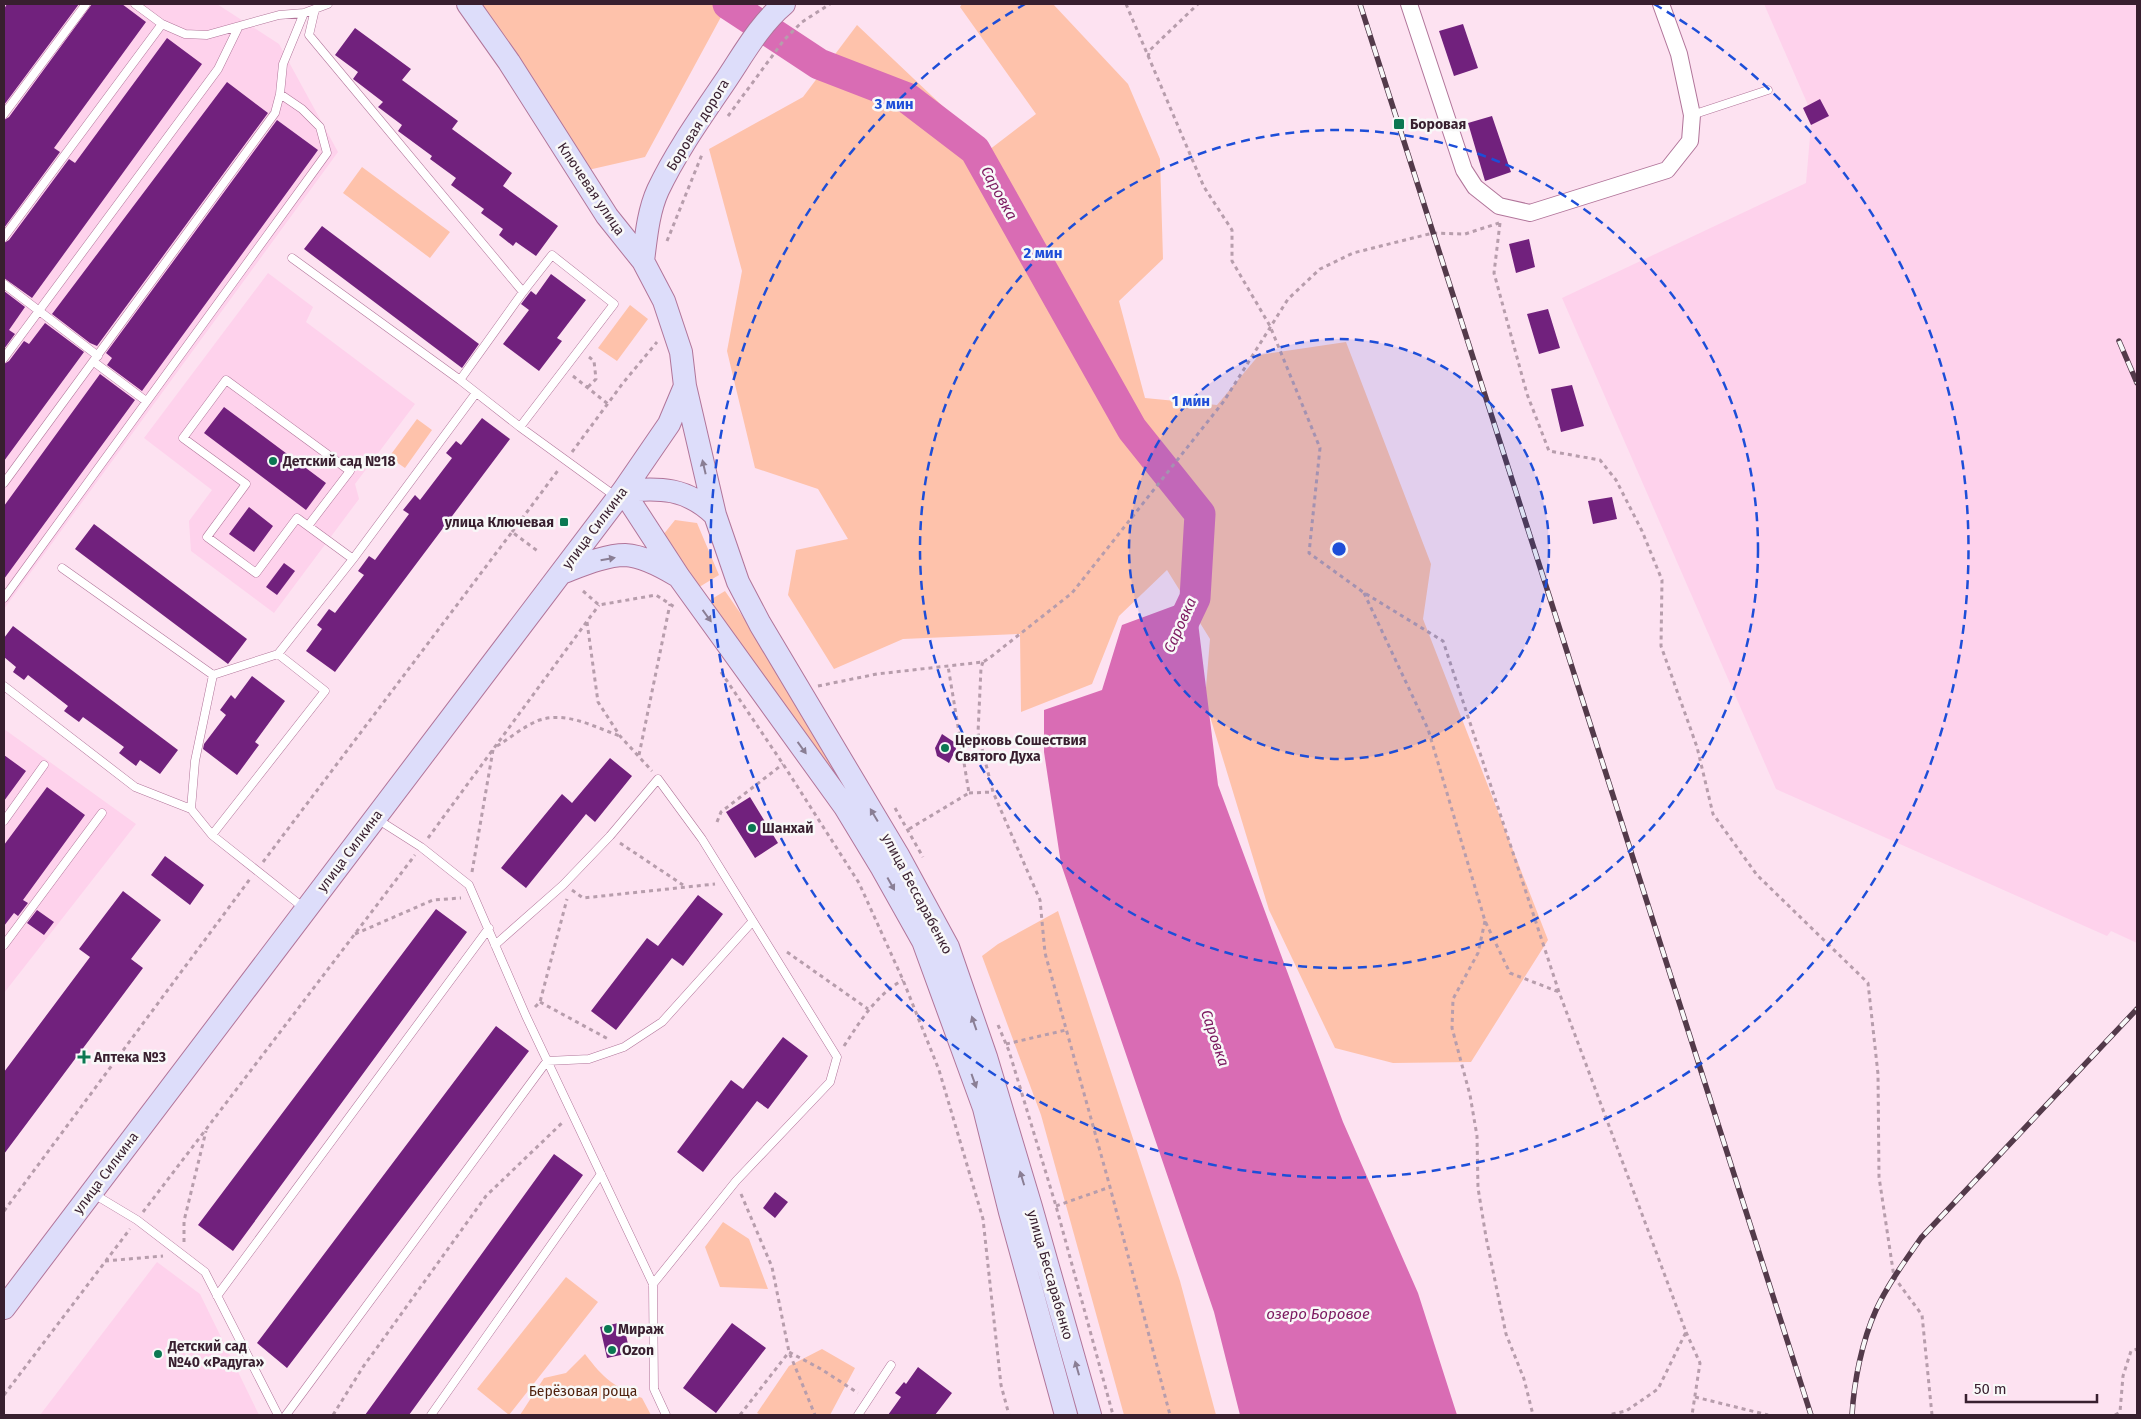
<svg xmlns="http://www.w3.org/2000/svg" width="2141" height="1419" viewBox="0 0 2141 1419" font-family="'Fira Sans',sans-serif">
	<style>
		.built { fill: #fed2ec }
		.green { fill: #fec2ab }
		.water { fill: #d96cb4 }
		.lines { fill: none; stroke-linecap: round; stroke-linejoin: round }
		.river { stroke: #d96cb4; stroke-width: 31 }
		.building { fill: #71217d }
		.lane-casing { stroke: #b1759a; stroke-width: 9 }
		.street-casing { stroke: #b1759a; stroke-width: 18 }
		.secondary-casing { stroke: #b1759a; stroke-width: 24 }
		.path { stroke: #b79dac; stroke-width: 3; stroke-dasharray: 4 4; stroke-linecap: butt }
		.lane { stroke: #fff; stroke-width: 8 }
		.street { stroke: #fff; stroke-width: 16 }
		.secondary { stroke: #ddddfa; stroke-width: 22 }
		.rail-casing { stroke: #533a4a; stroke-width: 5.5 }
		.rail { stroke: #f8f8f8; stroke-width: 4; stroke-dasharray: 11; stroke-linecap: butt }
		.oneway { fill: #8a7e94 }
		.ring { fill: none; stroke: #1d4ed8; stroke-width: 2.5; stroke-dasharray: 9 6 }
		.poi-dot { fill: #0b7852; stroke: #f8f8f8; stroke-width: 2 }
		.labels { text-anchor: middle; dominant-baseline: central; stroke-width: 5; stroke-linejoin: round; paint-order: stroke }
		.poi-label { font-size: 14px; font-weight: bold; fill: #381f2f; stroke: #f8f8f8; text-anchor: start }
		.street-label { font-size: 14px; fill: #381f2f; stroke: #f8f8f8 }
		.park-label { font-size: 14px; fill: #50220e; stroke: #f8f8f8 }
		.water-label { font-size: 15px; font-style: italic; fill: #7b185f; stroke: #f8f8f8 }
		.centre { fill: #1d4ed8; stroke: #f8f8f8; stroke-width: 2.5 }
		.ring-label { font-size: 15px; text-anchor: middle; font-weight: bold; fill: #1d4ed8; stroke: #f8f8f8; stroke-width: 5; stroke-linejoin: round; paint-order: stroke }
	</style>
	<rect width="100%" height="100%" fill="#fde2f1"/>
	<!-- built -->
	<path class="built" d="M4,4H217L279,44L338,152L4,609Z
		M1764,4H2137V943L2111,931L2107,936L1776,789L1562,298L1806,183L1811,125L1803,108L1808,105Z
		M268,273L313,307L306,322L415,404L355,484L359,499L274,613L191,551L189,521L212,490L144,438Z
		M4,729L136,824L4,993Z
		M157,1262L200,1294L259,1415H40Z"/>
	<!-- green -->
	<path class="green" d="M478,4H728L645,157L588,170Z
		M962,4H1053L1128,84L1160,159L1163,259L1119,301L1145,398L1217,405L1259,355L1346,342L1431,564L1423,619L1548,940L1471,1062L1393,1063L1335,1048L1269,910L1205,700L1210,639L1167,570L1119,616L1092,684L1021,712L1020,634L903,639L834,669L788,595L796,550L848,539L818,489L755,468L727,351L742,271L709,149L803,97L857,25L989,150L1036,114L960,7Z
		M362,167L450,232L430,258L343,193Z
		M630,305L648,319L617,361L598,348Z
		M417,419L432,430L405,468L389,457Z
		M675,520L697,523L719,575L696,589L663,535Z
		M725,591L770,656L892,854L705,603Z
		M1058,911L1180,1281L1216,1415H1124L1041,1115L982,956L998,944Z
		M723,1222L749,1239L768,1289L720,1287L705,1247Z
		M566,1277L598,1302L509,1415L477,1389Z
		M822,1349L855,1368L830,1415H761L757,1413L789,1366Z
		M585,1354C604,1379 614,1387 642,1398L651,1415H520L544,1378L566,1373Z"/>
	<!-- water -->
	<path class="water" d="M1195,598L1218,785L1343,1122L1418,1293L1457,1415H1240L1214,1312L1061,864L1044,752V710L1102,690L1122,625Z"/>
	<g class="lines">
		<!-- river -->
		<path class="river" d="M728,4L819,64L907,98L975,150L1132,429L1200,514L1195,598L1177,636"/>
	</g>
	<!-- building -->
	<path class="building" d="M7,4H79L4,105V9Z
		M92,4H122L146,22L54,148L60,152L4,228V120L9,117Z
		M1463,24L1478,68L1454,76L1439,31Z
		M355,28L411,69L402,80L458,121L452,129L512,173L503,186L558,226L536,256L516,242L513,246L499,235L503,229L481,213L484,209L451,185L456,178L430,159L432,156L398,131L402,125L378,107L383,102L353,79L358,72L335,55Z
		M167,38L202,64L32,298L4,278V243L9,240L69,159L75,163Z
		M227,82L268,113L97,346L90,343L52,314Z
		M1820,99L1829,116L1811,125L1803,108Z
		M1492,116L1511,172L1485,181L1468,123Z
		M277,120L318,150L142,391L107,365L112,358L106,353Z
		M322,226L479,344L462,368L304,249Z
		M1529,239L1535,267L1516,273L1509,244Z
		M551,274L586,300L557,338L562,341L539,371L503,344L529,310L521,304L531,291L536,295Z
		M4,291L25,307L9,330L15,334L4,349Z
		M1548,309L1560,348L1539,354L1527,314Z
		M45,323L84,352L4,461V364L9,361L24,341L29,344Z
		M100,374L135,400L4,579V506Z
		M1572,385L1584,426L1561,432L1551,389Z
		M224,407L326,483L306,510L204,433Z
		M482,418L510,439L335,672L306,651L322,629L317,625L329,609L335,613L364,575L358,571L369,556L375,560L409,514L403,510L415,495L420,500L452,458L446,453L456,441L461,445Z
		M1612,497L1617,519L1593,524L1588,501Z
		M249,507L273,526L254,552L229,534Z
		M94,524L247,639L228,664L75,549Z
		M284,563L295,571L277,595L266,587Z
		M13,626L178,750L160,774L140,760L136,766L119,753L124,747L83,717L79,722L64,711L68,706L28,675L24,680L13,672L16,667L4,657V638Z
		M252,676L285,701L255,742L259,745L237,775L203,749L204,744L226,715L220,710L231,695L235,699Z
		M942,734L954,742L956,749L949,763L937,756L935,748Z
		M4,755L26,771L4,801Z
		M610,758L632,776L595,822L586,814L526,888L501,868L562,794L572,803Z
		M47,787L85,815L23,900L28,903L18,916L14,913L4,926V845Z
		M750,797L778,843L755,858L726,812Z
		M165,856L204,885L190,905L151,875Z
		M123,891L161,920L131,959L143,968L4,1154V1072L90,957L79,949Z
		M698,895L723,914L683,966L672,958L616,1030L591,1011L647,938L658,946Z
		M436,909L467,932L233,1251L198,1225Z
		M37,910L54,922L44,935L27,923Z
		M496,1026L529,1051L287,1368L257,1343Z
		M783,1037L808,1056L768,1109L757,1101L703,1172L677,1152L731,1080L743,1089Z
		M554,1154L583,1175L409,1415H365Z
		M775,1192L788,1202L775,1218L763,1208Z
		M623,1322L630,1353L607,1358L600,1327Z
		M732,1323L766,1348L716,1413L683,1388Z
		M918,1367L952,1393L935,1415H888L901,1397L895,1393L904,1382L906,1384Z"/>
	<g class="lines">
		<!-- lane casing -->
		<g class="lane-casing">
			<path id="lane" d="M135,4L162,24L185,34L207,35L279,15L304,13L328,4
				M315,9L309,35L523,292L552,255L614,304L520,427L460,380L523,292
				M4,114L86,4
				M1692,115L1768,90
				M4,237L162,24
				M292,258L460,380
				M4,284L98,356
				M4,358L218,69L238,28
				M94,362L146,401
				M520,427L615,496
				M4,483L275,113L280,94L283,64L304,13
				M308,526L350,471L226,380L183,438L246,484L207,537L256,573L297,518L353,559
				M62,568L213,675L195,761L191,809
				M4,598L327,153L320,127L302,109L280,94
				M213,675L278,654L353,559L476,393
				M4,686L135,787L191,809L212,835L304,908
				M377,819L421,847L469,885L526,1016L653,1284L654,1389L666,1415
				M4,821L44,765
				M212,835L325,691L278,654
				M4,945L102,813
				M495,945L563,885L610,836L658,779L702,839L837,1057L830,1082L736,1181L653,1284
				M92,1193L137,1220L205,1272L278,1415
				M217,1296L489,928
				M286,1415L547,1061L589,1059L624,1047L662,1022L752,922
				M431,1415L601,1174
				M858,1415L891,1365"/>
		</g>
		<!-- street casing -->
		<g class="street-casing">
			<path id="street" d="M1409,4L1464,170L1475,187L1499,206L1530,213L1667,170L1690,141L1692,115L1679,54L1661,4"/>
		</g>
		<!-- secondary casing -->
		<g class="secondary-casing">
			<path id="secondary" d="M468,4L509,62L607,216L643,261L664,301L681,352L685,386L715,515L738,582L760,624L899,857L948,947L986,1057L1031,1207L1090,1415
				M643,261C646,238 648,212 658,190C676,152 701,117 724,83C743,55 759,25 784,4
				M623,491L679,577L845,807L882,868L923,941L984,1108L1010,1212L1066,1415
				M623,491C660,487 687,488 715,515
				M561,573C580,566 605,555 625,555C643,556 661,566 676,575
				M4,1308L623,491L669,424L685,386"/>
		</g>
		<!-- path -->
		<path class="path" d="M1126,4L1204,187L1232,230V261L1270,326L1320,448L1309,553L1363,592L1443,641L1559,992L1686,1332L1658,1389L1626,1411L1608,1415
			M1148,57L1150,50L1198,4
			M728,116L784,40L802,22L830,4
			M1500,223L1494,273L1527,394L1549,451L1600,460L1616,480L1642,531L1662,580L1661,646L1697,747L1713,814L1757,875L1868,983L1878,1074L1879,1177L1894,1277L1922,1315L1932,1415
			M667,241L703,152
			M573,376L608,404
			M588,387L596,379L594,361L589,357
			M572,452L623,383L657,342
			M512,532L559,469
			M583,591L599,605L656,595L676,608
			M1364,593L1428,729L1485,921L1510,973L1559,992
			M587,622L598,702L620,736L652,771
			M983,662L981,668L978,733L993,792L1040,900L1045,953L1110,1187L1170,1415
			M721,672L783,764L859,883L903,980L939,1070L983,1219L1001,1385L1009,1415
			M818,686L877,674L983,662L992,656L1072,593L1224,401L1288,299L1320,269L1353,253L1433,233L1465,234L1499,223
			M497,746C510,738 523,727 537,721C565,710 594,727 620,736
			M639,755L670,604
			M969,793L993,792
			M895,808L923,857
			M717,822L721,812L783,764
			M909,829L969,793L948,666
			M428,838L599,605
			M620,843L683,885
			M263,862L512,532L539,552
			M472,872L493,750
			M572,890L583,898L715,884
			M1485,921L1478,953L1453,999L1452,1028L1470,1095L1477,1136L1478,1188L1486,1237L1506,1334L1524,1379L1533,1415
			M355,934L433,900L461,898
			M787,952L868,1009
			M540,1002L610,1040
			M535,1007L540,1002L567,899
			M998,1025L1009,1051L1056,1206L1113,1415
			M1006,1044L1066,1030
			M844,1046C861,1020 876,995 903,980
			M741,1194L772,1267L789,1352L815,1415
			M1056,1206L1110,1187
			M4,1211L250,879
			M143,1212L415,855
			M184,1242V1221L206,1131
			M105,1261L163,1256
			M1686,1332L1700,1363L1692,1415
			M4,1395L130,1229
			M1695,1397L1768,1415
			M333,1415L363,1367L486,1196L563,1122
			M740,1415L789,1352L821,1369L858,1393
			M2115,1415L2120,1412L2123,1376L2131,1351L2137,1349"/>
		<!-- lane -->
		<use href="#lane" class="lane"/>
		<!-- street -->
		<use href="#street" class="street"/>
		<!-- secondary -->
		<use href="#secondary" class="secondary"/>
		<!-- rail casing -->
		<g class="rail-casing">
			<path id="rail" d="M1360,4L1811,1415
				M2119,341L2137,383
				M1852,1415C1854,1381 1862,1341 1876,1310C1888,1284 1905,1261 1921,1238L2137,1009"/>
		</g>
		<!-- rail -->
		<use href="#rail" class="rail"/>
	</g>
	<!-- one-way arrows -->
	<defs><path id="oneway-solid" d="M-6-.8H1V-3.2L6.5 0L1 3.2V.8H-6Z" transform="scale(1.25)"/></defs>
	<g class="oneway">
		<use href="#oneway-solid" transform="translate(704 467) rotate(-103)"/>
		<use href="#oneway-solid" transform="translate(608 559) rotate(-10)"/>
		<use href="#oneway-solid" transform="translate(707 616) rotate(54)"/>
		<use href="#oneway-solid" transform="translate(802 748) rotate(54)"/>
		<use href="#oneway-solid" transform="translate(874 815) rotate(-121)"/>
		<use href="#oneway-solid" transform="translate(891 884) rotate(61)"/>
		<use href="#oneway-solid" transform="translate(974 1023) rotate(-109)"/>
		<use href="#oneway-solid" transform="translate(974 1081) rotate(70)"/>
		<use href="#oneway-solid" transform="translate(1022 1178) rotate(-107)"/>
		<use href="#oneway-solid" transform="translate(1077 1368) rotate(-106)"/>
	</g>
	<!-- distance rings -->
	<circle cx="1339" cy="549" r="210" fill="#1d4ed8" fill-opacity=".12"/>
	<g class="ring">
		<circle cx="1339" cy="549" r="210"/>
		<circle cx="1339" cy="549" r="419"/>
		<path d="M1654 4A629 629 0 1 1 1025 4"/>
	</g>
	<!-- markers -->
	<g class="poi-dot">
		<rect x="1393" y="118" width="12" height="12" rx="2.5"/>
		<circle cx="273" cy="461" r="5"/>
		<rect x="559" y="517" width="10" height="10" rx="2.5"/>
		<circle cx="945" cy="748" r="5"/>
		<circle cx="752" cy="828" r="5"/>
		<path d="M81.5 1049.5h5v5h5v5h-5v5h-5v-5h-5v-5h5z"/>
		<circle cx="608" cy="1329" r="5"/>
		<circle cx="612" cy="1350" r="5"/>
		<circle cx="158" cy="1354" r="5"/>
	</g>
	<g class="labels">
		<!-- poi labels -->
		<g class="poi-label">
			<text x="1410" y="124">Боровая</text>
			<text x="283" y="461">Детский сад №18</text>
			<text x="554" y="522" text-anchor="end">улица Ключевая</text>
			<text x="955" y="740">Церковь Сошествия<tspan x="955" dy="16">Святого Духа</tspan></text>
			<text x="762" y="828">Шанхай</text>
			<text x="94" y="1057">Аптека №3</text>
			<text x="618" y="1329">Мираж</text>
			<text x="168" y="1346">Детский сад<tspan x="168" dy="16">№40 «Радуга»</tspan></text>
			<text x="622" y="1350">Ozon</text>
		</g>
		<!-- street labels -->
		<g class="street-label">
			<text transform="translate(698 125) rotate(-58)">Боровая дорога</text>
			<text transform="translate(591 189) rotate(56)">Ключевая улица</text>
			<text transform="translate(595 528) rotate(-53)">улица Силкина</text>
			<text transform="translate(350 851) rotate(-53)">улица Силкина</text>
			<text transform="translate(917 894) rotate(62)">улица Бессарабенко</text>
			<text transform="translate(106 1173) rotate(-53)">улица Силкина</text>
			<text transform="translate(1050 1275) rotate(74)">улица Бессарабенко</text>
		</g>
		<!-- park labels -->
		<g class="park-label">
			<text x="583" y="1391">Берёзовая роща</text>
		</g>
		<!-- water labels -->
		<g class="water-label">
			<text transform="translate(999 193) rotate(61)">Саровка</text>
			<text transform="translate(1180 625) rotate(-66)">Саровка</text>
			<text transform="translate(1215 1038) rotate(71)">Саровка</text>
			<text x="1318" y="1314">озеро Боровое</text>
		</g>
	</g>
	<circle cx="1339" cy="549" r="8" class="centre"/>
	<g class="ring-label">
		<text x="894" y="109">3 мин</text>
		<text x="1043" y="258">2 мин</text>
		<text x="1191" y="406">1 мин</text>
	</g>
	<!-- border -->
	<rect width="2141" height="1419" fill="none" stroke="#381f2f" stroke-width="10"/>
	<!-- scale -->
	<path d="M1966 1394v8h131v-8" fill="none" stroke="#381f2f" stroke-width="2.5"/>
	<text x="1974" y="1394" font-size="15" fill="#381f2f" stroke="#f8f8f8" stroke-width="4" paint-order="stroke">50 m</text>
</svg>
